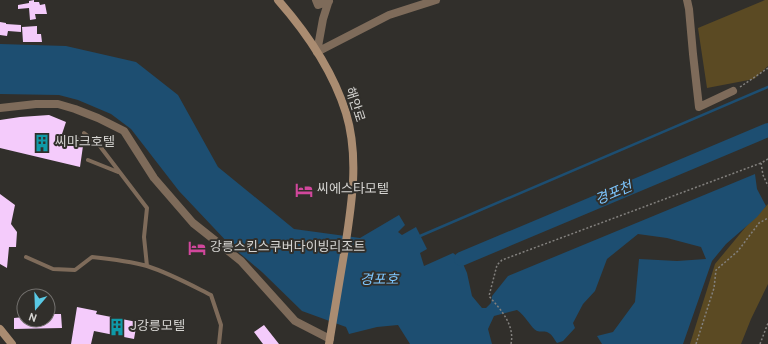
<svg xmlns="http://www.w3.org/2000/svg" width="768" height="344" viewBox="0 0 768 344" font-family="Overpass,'Noto Sans KR',sans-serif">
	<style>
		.green { fill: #5b4a23 }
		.water { fill: #1d4e71 }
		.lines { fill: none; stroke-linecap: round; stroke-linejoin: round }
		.stream { stroke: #1d4e71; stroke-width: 2.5 }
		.river { stroke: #1d4e71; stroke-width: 14 }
		.building { fill: #f4cbfb }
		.path { stroke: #83817e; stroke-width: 1.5; stroke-dasharray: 2 2; stroke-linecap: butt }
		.lane { stroke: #7e6b5a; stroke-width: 4 }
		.street { stroke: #7e6b5a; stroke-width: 8 }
		.secondary { stroke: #aa8c71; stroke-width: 8 }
		.labels { text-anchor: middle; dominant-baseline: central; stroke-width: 4; stroke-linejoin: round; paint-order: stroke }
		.street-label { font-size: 13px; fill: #d6d5d2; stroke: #312f2b }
		.poi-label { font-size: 13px; fill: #d6d5d2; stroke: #312f2b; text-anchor: start }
		.water-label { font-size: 14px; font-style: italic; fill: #7ec7ff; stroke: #312f2b }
	</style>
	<rect width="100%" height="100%" fill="#312f2b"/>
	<!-- green -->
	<path class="green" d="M765,0H768V66L754,79L707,88L698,28Z
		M768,204V284L751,319L741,344H690L715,264L749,223Z"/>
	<!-- water -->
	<path class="water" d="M0,44L66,46L136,62L178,95L218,167L294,229L360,238L399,215L405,225L398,232L402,235L416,227L427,249L420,253L424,266L453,253L461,259L467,273L472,296L482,308H486L491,303L492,296L508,276L755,174L757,189L766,206L757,217L726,244L712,261L683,344H602L597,336L613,332L635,302L639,259L677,261L706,259L701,247L667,238L638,234L607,259L595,291L583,304L573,323L575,328L563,341L557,343C554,339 552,334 547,332C544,331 540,332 537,331C531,328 525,315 517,310L494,316L488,329L492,344H410L398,325L377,327L349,334L346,327L302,311L262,272L230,245L179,191L131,129L111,114L78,100L59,95L0,94Z"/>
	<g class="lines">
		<!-- stream -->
		<path class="stream" d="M420,236L768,87"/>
		<!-- river -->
		<path class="river" d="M461,259L768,130"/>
	</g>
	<!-- building -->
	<path class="building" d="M34,0V2H39L40,5L45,4L47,14H35L36,19L30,20L29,8L18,9V5L29,3V1Z
		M0,22L6,23V24L21,25V32L8,31L7,36L0,35Z
		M37,26V34H41L42,42H23L22,27Z
		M49,115L66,122L62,134L84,139L80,167L0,148V120L20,117Z
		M0,194L15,205L11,224L17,232L16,247H9L7,268L0,264Z
		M77,307L97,311L96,314L137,322L134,339L94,331L91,344H71Z
		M48,314H61L62,328L14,329V318L24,317V320H48Z
		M264,325L279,344H263L254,332Z"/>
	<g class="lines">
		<!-- path -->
		<path class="path" d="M740,87L768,68
			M768,159L761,163L763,175L768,186
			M511,344C515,325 501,310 489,296L497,265L502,260L761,163
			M696,344L714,288L716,270L738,251L759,223L768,218
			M760,344L768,323"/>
		<!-- lane -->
		<path class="lane" d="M84,133L99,145L147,208L144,237L147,266
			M88,160L118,172
			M26,257L53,269L75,270L92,257C111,259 129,261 147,266C169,273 191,285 211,295L221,325L219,344"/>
		<!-- street -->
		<path class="street" d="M316,0L318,5L329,1
			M687,0L689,9L693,54L699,107L733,91
			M317,52L389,15L436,0
			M317,52L323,19L329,0
			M0,108L36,104H58L75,109L98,118L124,131L154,178L193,223L241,261L295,321L330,339"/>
		<!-- secondary -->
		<path class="secondary" d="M278,0C307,33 333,71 346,113C360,159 351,209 344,254C339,284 334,314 329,344
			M0,329L12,344"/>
	</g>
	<!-- icons -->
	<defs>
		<g id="building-bare" transform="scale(1.38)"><path d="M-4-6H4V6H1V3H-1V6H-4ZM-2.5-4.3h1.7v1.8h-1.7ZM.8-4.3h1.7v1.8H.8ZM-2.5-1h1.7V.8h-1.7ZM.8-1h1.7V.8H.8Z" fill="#0f9aa8" stroke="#312f2b" stroke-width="2.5" paint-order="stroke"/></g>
		<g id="hotel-bare" transform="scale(1.38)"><path d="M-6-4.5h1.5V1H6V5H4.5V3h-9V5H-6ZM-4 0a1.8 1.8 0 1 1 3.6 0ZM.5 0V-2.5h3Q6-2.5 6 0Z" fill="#d1479c" stroke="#312f2b" stroke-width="2.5" paint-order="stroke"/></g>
	</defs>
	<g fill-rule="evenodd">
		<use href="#building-bare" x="42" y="143"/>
		<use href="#hotel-bare" x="304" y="190"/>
		<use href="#hotel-bare" x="197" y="248"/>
		<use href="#building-bare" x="117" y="327"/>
	</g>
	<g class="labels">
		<!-- street labels -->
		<g class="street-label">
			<text transform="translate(354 105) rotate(72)">해안로</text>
		</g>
		<!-- poi labels -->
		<g class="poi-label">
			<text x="55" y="143">씨마크호텔</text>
			<text x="317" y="190">씨에스타모텔</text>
			<text x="210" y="248">강릉스킨스쿠버다이빙리조트</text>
			<text x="130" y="327">J강릉모텔</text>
		</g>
		<!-- water labels -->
		<g class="water-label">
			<text transform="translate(614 194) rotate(-23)">경포천</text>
			<text x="379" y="280">경포호</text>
		</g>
	</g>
	<!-- north arrow -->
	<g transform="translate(36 308) rotate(199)"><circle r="19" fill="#312f2b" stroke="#73716e"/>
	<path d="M0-3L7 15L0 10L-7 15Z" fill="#59c8e4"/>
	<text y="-6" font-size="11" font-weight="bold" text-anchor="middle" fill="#d6d5d2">N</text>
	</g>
</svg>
